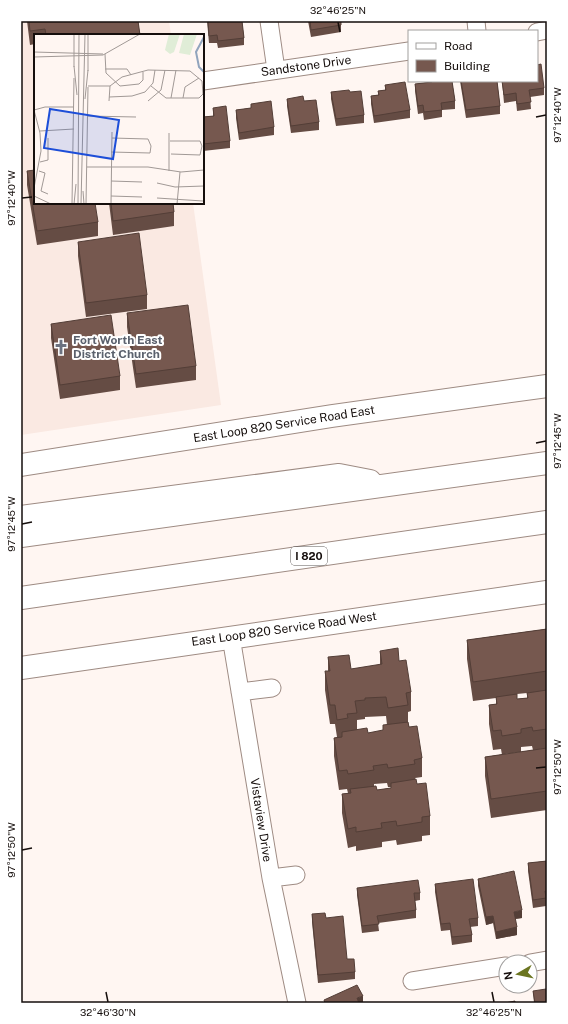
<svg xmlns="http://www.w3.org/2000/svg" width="568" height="1024" viewBox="0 0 568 1024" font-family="'Public Sans',sans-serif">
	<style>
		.built { fill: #fae9e2 }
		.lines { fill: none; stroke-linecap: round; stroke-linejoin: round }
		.minor-casing { stroke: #9e8b83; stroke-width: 19 }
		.major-casing { stroke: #9e8b83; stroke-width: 24 }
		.highway-casing { stroke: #9e8b83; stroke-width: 24 }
		.minor { stroke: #fff; stroke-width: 17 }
		.major { stroke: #fff; stroke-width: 22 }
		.highway { stroke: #fff; stroke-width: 22 }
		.wall { fill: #654c44; fill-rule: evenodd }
		.shaded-wall { fill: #533e37 }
		.building { fill: #76584f; stroke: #533e37 }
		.ticks { fill: none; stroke: #150e0c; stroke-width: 1.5 }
		.labels { text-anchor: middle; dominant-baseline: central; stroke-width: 4; stroke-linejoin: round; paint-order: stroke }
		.shield { fill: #fff; stroke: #5b5655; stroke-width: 1 }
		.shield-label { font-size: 11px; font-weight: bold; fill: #150e0c }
		.street-label { font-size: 12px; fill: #150e0c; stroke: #fff }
		.worship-label { font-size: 12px; font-weight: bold; fill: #5b616d; stroke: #fff; text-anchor: start }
		.inset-river { fill: none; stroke: #91a4bd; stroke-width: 2 }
		.inset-road { fill: none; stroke: #a19996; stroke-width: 1 }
		.view { fill: #1d4ed8; fill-opacity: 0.15; stroke: #1d4ed8; stroke-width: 2 }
		.inset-edge { fill: none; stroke: #150e0c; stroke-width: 2 }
		.neatline { fill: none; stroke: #150e0c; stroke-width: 1.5 }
		.ticks-label { font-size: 10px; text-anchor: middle; fill: #150e0c }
	</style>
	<rect width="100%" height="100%" fill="#fff6f2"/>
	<!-- built -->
	<path class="built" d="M21,21H169L171,35H35V203H193L221,405L21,435Z"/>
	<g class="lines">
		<!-- minor casing -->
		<g class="minor-casing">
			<path id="minor" d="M269,21L276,70
				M476,21L477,31
				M537,32L547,30
				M203,81L409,51
				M231,637L271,878L297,1003
				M240,692L272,688
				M271,878L296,875
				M530,963L547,960
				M412,981L506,966"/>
		</g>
		<!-- major casing -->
		<g class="major-casing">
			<path id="major" d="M21,465L332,416L547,386
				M21,668L547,592"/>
		</g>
		<!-- highway casing -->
		<g class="highway-casing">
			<path id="highway" d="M21,517L339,475L370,481
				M21,536L547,463
				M21,598L547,522"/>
		</g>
		<!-- minor -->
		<use href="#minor" class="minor"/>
		<!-- major -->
		<use href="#major" class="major"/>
		<!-- highway -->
		<use href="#highway" class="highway"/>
	</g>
	<!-- wall -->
	<path class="wall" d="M27,21H138L140,35H35V44L30,45Z
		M207,21H242L244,38V45L218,48L217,43H209Z
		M308,21H341V32L311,37Z
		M431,81H452L455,101V109L442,110V117L424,120L423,113L418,114L415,91V84L431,82Z
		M460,81H497L500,106V114L466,118Z
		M502,81H537L544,88V95L530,97L531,109L517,111L516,101L504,103Z
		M385,85L410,110V118L374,123L371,104V96L378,95V91L385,90Z
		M331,92H350L364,115V123L336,126L331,99Z
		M287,99L304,101L319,122V130L291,133L287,106Z
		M251,104L274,127V135L239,140L236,118V110L251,108Z
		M213,108L230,141V148L203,151V117L213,116Z
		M27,171L98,222V236L37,245L27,185Z
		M109,203H173L174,212V226L113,235Z
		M78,242L147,295V309L86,317L78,256Z
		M127,313L196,366V380L136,388L127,327Z
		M51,324L120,376V390L60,399L51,338Z
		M547,629V748L533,750L532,746L521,747V752L502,755L501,749L493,750L489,724V705L496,704V698L473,701L467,659V640ZM527,693V698L517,699V694Z
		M380,651L399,661L411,692V711L408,712V722L409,727L422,758V777L415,778V780L430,816V835L422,836V841L397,845L396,840L382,842V847L356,851V846L348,848L342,813V794L348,793L347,789L339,790L334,756V738L337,737L335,724H330L325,690V671H328V657L351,669L380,665ZM386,716L387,725H383V731L368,733L357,730V720L365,719V717ZM387,783L388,787H391V788L377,790L374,786V784Z
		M547,748V810L491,818L485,776V757Z
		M547,861L546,906L533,908L528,871V863Z
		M478,879L522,918L515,919L517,935L496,939L493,923L486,925L478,886Z
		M435,884L478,918V926L470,927L472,935V942L452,945L450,930L441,931L435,892Z
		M357,888L420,893V900L415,901L416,910V918L378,923L379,931L362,933L357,895Z
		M312,914L326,918L347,959L355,972V979L318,983L312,922Z
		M533,991L547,1003H534Z"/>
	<!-- shaded-wall -->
	<path class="shaded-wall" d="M522,910V918L514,919V912Z
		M493,916V923L486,925V917Z
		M517,927V935L496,939V932Z
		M363,996V1003H357V998Z"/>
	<!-- building -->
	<path class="building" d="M29,21H138L140,35H46L45,29L30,31Z
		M208,21H242L244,38L218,41L217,35L209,36Z
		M310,21H341V25L311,30Z
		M541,64L544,88L529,90L531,102L517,104L516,93L504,95L502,81H537V65Z
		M432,81H452L455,101L441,103L442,110L424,112L423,105L418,106L415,84L432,82Z
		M461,81H497L500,106L466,110Z
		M405,82L410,110L374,116L371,96L379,95L378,91L386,90L385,85Z
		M349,90L350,92L361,91L364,115L336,119L331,92Z
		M303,96L304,101L316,100L319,122L291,126L287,99Z
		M271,101L274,127L239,133L236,110L251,108V104Z
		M226,106L230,141L203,144V117L214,116L213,108Z
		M35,170V203H95L98,222L37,231L27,171Z
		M111,203H173L174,212L113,221Z
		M139,233L147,295L86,303L78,242Z
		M188,305L196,366L136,374L127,313Z
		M111,315L120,376L60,385L51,324Z
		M547,629V671L473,682L467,640Z
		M398,648L399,661L406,660L411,692L406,693L408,705L388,708L386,697L365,698V700L355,701L357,713L347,714L348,718L337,720L335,705H330L325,671H330L328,657L349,655L351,669L382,664L380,651Z
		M547,690V729L533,731L532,727L521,729V733L502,736L501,730L493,731L489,705L497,704L496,697L517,694V699L528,698L527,693Z
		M408,722L409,727L417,726L422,758L414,760L415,764L388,768L387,764L373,766L374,770L348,774L347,770L339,771L334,738L342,737V732L367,728L368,733L383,730V725Z
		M547,748V791L491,799L485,757Z
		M416,779L417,784L426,783L430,816L422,817V822L397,826L396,821L381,823L382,828L356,832V827L348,829L342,794L351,793L350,789L376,786L377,790L391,788V783Z
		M547,861V891H545L546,898L533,900L528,863Z
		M514,871L522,910L514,912L517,927L496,932L493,916L486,917L478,879Z
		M473,879L478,918L469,919L472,935L452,937L450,923L441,924L435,884Z
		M418,880L420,893H414L416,910L377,916L379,924L362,926L357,888Z
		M325,913L326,918L343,916L347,959H354L355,972L318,975L312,914Z
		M357,985L363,996L357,998L359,1003H325L324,1000Z
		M546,989L547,995V1003H535L533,991Z
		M515,1001V1003H505Z"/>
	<!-- ticks -->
	<path class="ticks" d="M338,22L340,32M536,117L546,115M22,198L32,197M536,443L546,441M22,524L32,522M536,768L546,767M22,850L32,848M106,992L108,1002M492,992L494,1002"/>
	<!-- icons -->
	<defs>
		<g id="church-bare" transform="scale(1.2)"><path d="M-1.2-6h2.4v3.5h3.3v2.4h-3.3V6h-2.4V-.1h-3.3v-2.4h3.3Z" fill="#6b7280" stroke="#fff" stroke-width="2.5" paint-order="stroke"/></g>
	</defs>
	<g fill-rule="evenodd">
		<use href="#church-bare" x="61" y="347"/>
	</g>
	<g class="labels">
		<!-- shield labels -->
		<rect class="shield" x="291" y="547" width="36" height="18" rx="3"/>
		<g class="shield-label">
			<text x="309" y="556">I 820</text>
		</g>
		<!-- street labels -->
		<g class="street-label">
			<text transform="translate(306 66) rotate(-8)">Sandstone Drive</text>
			<text transform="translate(284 424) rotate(-9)">East Loop 820 Service Road East</text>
			<text transform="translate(284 629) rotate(-8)">East Loop 820 Service Road West</text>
			<text transform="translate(261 820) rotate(81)">Vistaview Drive</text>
		</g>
		<!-- worship labels -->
		<g class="worship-label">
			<text x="73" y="340">Fort Worth East<tspan x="73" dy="14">District Church</tspan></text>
		</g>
	</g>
	<!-- overview -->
	<g transform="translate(34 34)">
		<rect width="170" height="170" fill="#fff6f2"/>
		<path d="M135,0H146L140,18L136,20L131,16ZM150,0H163L156,21L145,19Z" fill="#e0edd7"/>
		<path class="inset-river" d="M170,3L162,18L165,33L170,38"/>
		<path class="inset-road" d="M0,18L69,20M40,18V0M54,19V37M54,19V0M71,20L72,39L86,52L105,50L109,46V38M0,23L69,21L106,0M40,32L43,61M40,33V18M71,35H93L97,41M54,52H76L88,43L114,36L156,37L168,47L169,60L165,64H132L117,52M75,63L98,62L111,58L119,49L121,36M137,64L142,36M149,64L151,53L165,44M51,65L54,36M75,67L76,52M114,67L127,56L131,36M0,76L6,99L7,117L0,154M0,76L11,73H40M53,82L102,83M6,97L40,95M135,99V137M136,107H166L168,112L166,121L137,120M77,118L116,119L117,112L114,105L78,104M6,128L14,126V104M53,133H114L147,138L170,136M5,137L11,139L7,157L14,160M77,147L108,148M123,149L141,153L170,152M49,157L50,170M0,162L17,170M77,162L108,163M123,164L169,167M38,170L40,44M40,170L42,150M44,170L45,0M47,170L51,0M52,170L54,53M77,170L78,98M143,170L146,138"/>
		<path class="view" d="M16,75L85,86L79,125L10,114Z"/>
		<rect width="170" height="170" class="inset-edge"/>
	</g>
	<!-- border -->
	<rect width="568" height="1024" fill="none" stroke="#ffffff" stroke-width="44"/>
	<!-- legend -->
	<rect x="408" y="30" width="130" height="52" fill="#ffffff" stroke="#a19f9e"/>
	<rect x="416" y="43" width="20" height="6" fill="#ffffff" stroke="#a19f9e"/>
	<text x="444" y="50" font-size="12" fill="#150e0c">Road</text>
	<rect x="416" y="60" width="20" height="12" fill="#76584f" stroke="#a19f9e"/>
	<text x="444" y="70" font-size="12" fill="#150e0c">Building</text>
	<!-- north arrow -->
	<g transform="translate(518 974) rotate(261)"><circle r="19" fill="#ffffff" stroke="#a19f9e"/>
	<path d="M0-3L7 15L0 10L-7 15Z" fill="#6b7520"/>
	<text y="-6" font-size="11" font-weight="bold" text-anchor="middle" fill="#150e0c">N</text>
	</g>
	<rect x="22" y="22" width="524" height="980" class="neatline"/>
	<g class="ticks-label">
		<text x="338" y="14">32°46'25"N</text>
		<text transform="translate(557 115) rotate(-90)" y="4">97°12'40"W</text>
		<text transform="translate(11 198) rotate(-90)" y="4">97°12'40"W</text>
		<text transform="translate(557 441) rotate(-90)" y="4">97°12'45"W</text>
		<text transform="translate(11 524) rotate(-90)" y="4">97°12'45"W</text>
		<text transform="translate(557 767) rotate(-90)" y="4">97°12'50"W</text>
		<text transform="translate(11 850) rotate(-90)" y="4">97°12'50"W</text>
		<text x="108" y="1016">32°46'30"N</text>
		<text x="494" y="1016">32°46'25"N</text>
	</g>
</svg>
